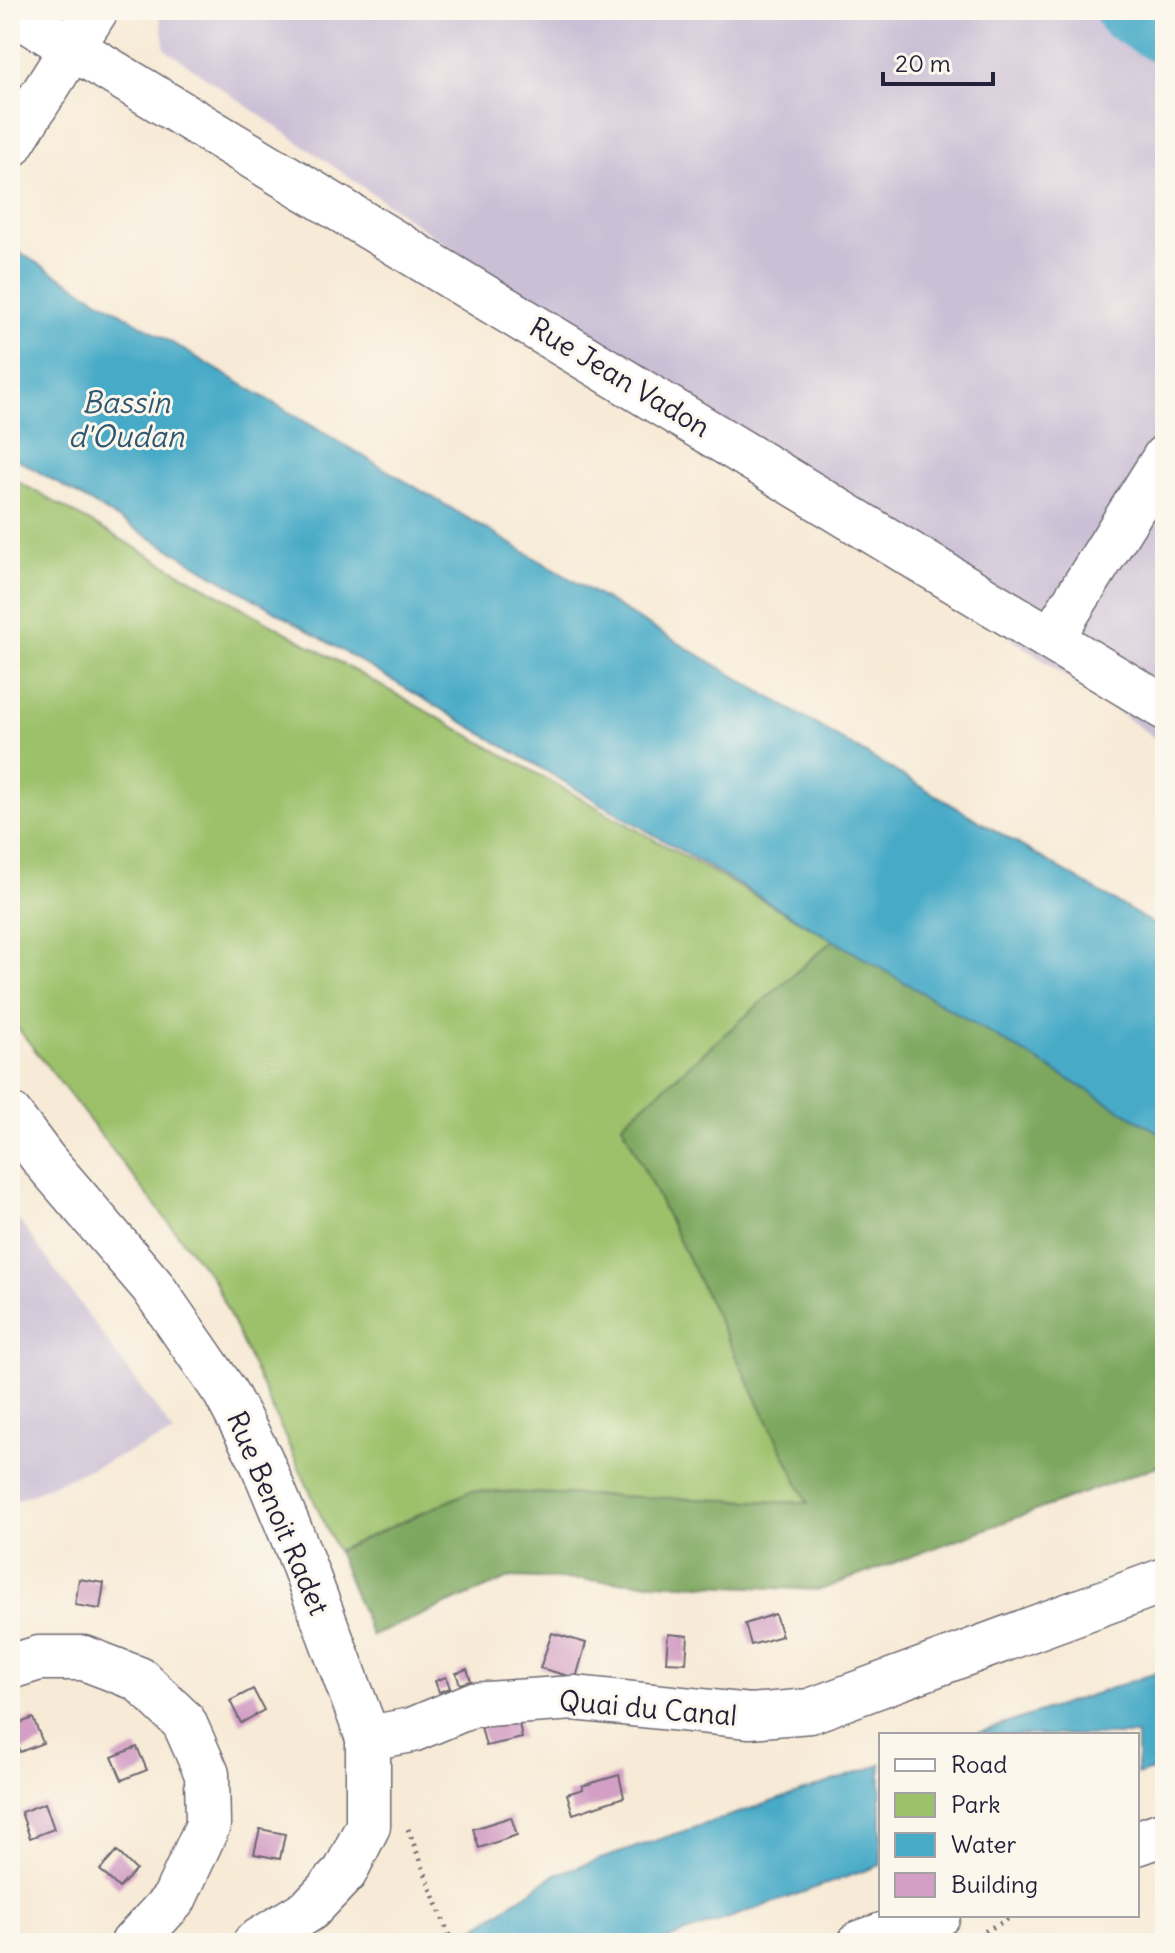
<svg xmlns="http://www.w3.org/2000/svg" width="1175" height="1953" viewBox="0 0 1175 1953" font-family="Delius,sans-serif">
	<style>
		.industrial { fill: #cbbfd5 }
		.green { fill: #9cc16b; stroke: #5f7253; stroke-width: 2 }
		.forest { fill: #7da75f; stroke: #50644d; stroke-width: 2 }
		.water { fill: #47aac7; stroke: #346681; stroke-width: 2 }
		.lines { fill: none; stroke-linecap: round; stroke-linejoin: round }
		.river { stroke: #47aac7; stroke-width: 66 }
		.building { fill: #d39fc4 }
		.minor-casing { stroke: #6d6871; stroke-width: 47 }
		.path { stroke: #6d6871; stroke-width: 5; stroke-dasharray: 2 6; stroke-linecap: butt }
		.minor { stroke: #fff; stroke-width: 44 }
		.labels { text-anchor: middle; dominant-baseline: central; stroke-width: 6; stroke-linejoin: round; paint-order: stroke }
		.street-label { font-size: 28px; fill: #22223b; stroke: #fbf7ec }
		.water-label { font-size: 30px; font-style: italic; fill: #315873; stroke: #fbf7ec }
	</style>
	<rect width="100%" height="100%" fill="#fbf7ec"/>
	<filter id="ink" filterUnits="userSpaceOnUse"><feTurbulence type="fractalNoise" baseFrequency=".0125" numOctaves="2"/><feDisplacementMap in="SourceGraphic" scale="16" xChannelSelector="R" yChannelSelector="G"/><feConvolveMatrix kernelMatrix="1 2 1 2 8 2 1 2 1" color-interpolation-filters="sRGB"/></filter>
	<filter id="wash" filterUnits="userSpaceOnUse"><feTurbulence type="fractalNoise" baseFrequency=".006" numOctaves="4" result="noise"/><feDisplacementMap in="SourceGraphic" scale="32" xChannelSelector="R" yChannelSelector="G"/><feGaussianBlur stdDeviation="1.8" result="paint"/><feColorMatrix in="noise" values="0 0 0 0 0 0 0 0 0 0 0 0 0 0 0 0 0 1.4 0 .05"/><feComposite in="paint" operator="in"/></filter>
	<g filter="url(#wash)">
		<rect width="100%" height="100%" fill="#f7ead6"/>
		<!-- industrial -->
		<path class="industrial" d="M159,10H1165V745L165,49Z
			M10,1208L174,1433L10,1503Z"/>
		<!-- green -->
		<path class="green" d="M10,477L833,940L622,1124L808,1503L471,1491L337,1551L214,1281L10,1018Z"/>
		<!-- forest -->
		<path class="forest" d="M833,940L1165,1136V1463L820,1590L512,1577L372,1636L337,1551L471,1491L808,1503L622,1124Z"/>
		<!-- water -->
		<path class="water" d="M10,247L1165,931V1136L10,455Z
			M1165,1670V1766L1137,1775V1735H972Z
			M881,1765V1865L657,1943H445L463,1936L556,1874Z"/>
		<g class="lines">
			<!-- river -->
			<path class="river" d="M1128,10L1165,32"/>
		</g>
		<g id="blocks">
			<!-- building -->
			<path class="building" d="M79,1579L104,1583L100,1609L75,1605Z
				M775,1614L782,1636L751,1645L745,1624Z
				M552,1633L586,1643L576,1678L540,1668Z
				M668,1634L688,1636L686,1663L666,1662Z
				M467,1669L471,1681L460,1684L456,1673Z
				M446,1677L450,1688L439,1692L435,1681Z
				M253,1689L264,1710L241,1723L230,1701Z
				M33,1718L43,1743L20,1752L10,1727Z
				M518,1719L522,1738L486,1746L481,1727Z
				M137,1747L147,1770L122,1780L112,1757Z
				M619,1775L624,1797L573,1814L567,1794L583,1789L582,1786Z
				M45,1803L54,1829L30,1838L21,1812Z
				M511,1817L517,1835L479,1848L473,1829Z
				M260,1829L285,1834L280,1859L254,1854Z
				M117,1851L136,1870L119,1888L100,1870Z"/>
		</g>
	</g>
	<g filter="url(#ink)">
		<use href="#blocks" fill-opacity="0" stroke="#6d6871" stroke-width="2"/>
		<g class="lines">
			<!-- minor casing -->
			<g class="minor-casing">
				<path id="minor" d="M10,10L1165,708
					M10,146L96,10
					M1051,639L1165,457
					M10,1115L44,1160L152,1286L225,1392L260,1458L296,1545L368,1738V1826L345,1872L310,1909L255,1943
					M10,1667L39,1658H84L139,1679L184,1722L207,1774L208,1825L174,1899L133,1943
					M368,1738L412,1730L472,1705L574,1698L750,1716L810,1711L1165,1580
					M1137,1843L1165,1833
					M860,1943L938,1915"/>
			</g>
			<!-- path -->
			<path class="path" d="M408,1829L452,1943
				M971,1939L1015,1915"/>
			<!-- minor -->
			<use href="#minor" class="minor"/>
		</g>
	</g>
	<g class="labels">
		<!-- street labels -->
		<g class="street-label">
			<text transform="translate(620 377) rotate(31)">Rue Jean Vadon</text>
			<text transform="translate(278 1513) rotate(67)">Rue Benoit Radet</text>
			<text transform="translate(648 1708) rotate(5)">Quai du Canal</text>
		</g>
		<!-- water labels -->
		<g class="water-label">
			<text x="126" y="402">Bassin<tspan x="126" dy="34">d'Oudan</tspan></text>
		</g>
	</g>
	<!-- margin -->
	<rect width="1175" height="1953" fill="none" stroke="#fbf7ec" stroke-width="40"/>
	<!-- legend -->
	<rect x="879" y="1733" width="260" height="184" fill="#fbf7ec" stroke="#a4a2a5" stroke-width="2"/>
	<rect x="895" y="1759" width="40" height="12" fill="#ffffff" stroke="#a4a2a5" stroke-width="2"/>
	<text x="951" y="1773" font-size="24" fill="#22223b">Road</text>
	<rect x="895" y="1793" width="40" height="24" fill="#9cc16b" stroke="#a4a2a5" stroke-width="2"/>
	<text x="951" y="1813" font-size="24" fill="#22223b">Park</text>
	<rect x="895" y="1833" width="40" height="24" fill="#47aac7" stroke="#a4a2a5" stroke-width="2"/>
	<text x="951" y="1853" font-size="24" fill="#22223b">Water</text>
	<rect x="895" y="1873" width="40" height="24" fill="#d39fc4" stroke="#a4a2a5" stroke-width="2"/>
	<text x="951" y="1893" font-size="24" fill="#22223b">Building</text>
	<!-- scale -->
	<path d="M883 72v12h110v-12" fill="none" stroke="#22223b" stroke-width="4"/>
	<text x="895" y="72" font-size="24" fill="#22223b" stroke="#fbf7ec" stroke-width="6" paint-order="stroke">20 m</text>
</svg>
